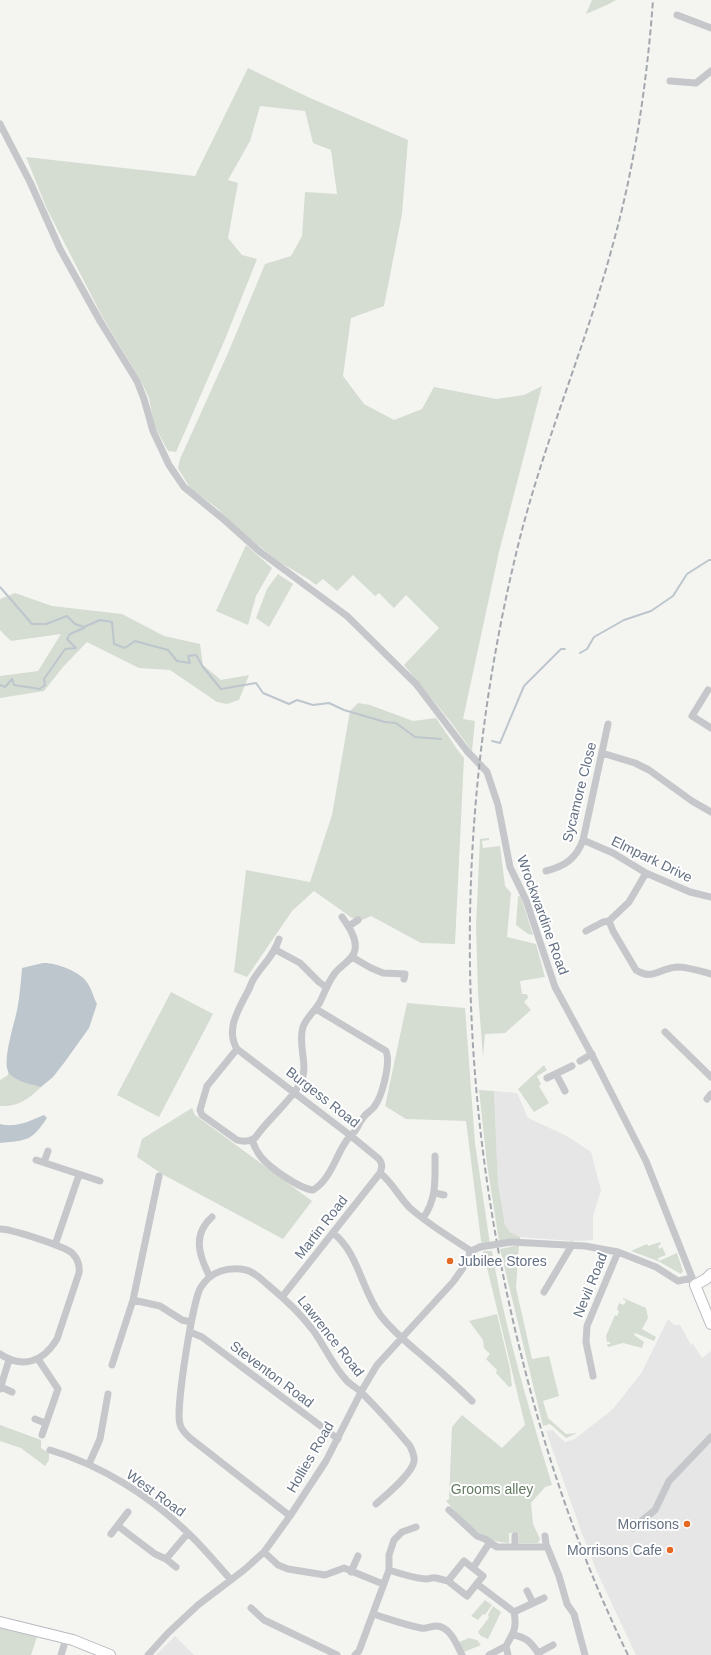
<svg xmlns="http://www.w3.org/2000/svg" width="711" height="1655" viewBox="0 0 711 1655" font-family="Arial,sans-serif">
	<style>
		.built { fill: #e5e6e5 }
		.green { fill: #d5dcd2 }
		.water { fill: #bdc6cd }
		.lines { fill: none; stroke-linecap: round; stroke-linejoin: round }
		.stream { stroke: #bdc6cd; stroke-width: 2 }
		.secondary-casing { stroke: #b7babf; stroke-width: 12 }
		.street { stroke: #c5c7cb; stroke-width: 7 }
		.secondary { stroke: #fff; stroke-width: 10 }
		.rail { stroke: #a3a7ae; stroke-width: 2; stroke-dasharray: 6 3; stroke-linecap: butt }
		.street-bridge { stroke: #c5c7cb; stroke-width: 7 }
		.poi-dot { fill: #e56822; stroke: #fff; stroke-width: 1.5 }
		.labels { text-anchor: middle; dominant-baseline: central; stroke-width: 4; stroke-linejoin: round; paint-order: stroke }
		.street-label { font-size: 14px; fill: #647183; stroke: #fff }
		.poi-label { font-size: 14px; fill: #647183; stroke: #fff; text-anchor: end }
		.park-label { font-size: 14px; fill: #647a62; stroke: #fff }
	</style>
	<rect width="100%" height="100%" fill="#f4f5f1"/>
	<!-- built -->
	<path class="built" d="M494,1091L517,1093L528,1118L567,1136L591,1152L601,1190L593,1216V1240L572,1241L520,1237L510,1232L505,1225L498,1184Z
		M668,1319L674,1325H680L691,1345L693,1344L702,1358L711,1351V1655H636L597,1572L581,1531L546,1431L553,1430L556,1434L565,1442L575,1439L613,1409L642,1372Z
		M175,1636L194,1655H156Z"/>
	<!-- green -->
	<path class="green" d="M592,0H616L609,4L586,14Z
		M248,68L310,98L408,140L402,214L384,306L351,318L343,376L364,404L394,420L422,409L434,387L496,399L524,395L542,386L499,552L463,719L475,721L472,751L450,721L404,665L439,628L406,595L394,608L379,593L375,596L353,575L337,591L323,579L316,585L308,579L278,561L233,525L217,508L190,488L178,468L180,459L228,353L265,264L291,256L302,236L305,192L337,194L331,150L313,143L305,111L260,106L250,141L228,180L238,183L228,238L242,255L257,259L226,337L176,452L168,451L154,425L149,398L140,379L103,318L47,209L26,157L195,176Z
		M246,545L272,568L256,596L248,625L216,611Z
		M278,574L293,584L269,627L256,618L267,589Z
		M15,593L52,606L122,614L164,636L200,644L203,665L221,680L249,675L239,700L227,704L217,702L170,670L139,668L87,642L63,667L44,691L0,698V676L38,671L61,634L11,641L0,630V599Z
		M358,703L370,705L413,721L436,718L457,749L464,758L455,944L421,943L371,916L362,920L352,918L314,891L292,911L247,977L234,972L246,870L310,882L332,815L350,711Z
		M489,838V840L482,841L483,848L500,846L505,886L511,893L507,937L536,944L545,977L520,981L522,994H527L528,998L524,1002L531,1010L505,1033L485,1034L483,1057L478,993L476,926L480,839Z
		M518,896L521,897L533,935L528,934L516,925Z
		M171,992L213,1014L159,1117L117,1095Z
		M407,1003L465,1008L475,1143L490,1244L482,1245L481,1241L466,1121L406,1119L385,1106Z
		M544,1065L547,1070L537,1076L541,1084L539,1086L549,1103L534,1112L518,1089Z
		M8,1071L16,1079L41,1087C29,1099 18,1107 0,1106V1080L8,1075Z
		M479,1090L494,1091L498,1184L505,1225L510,1232L520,1237V1239L499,1241L487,1164Z
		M192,1108L195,1115L312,1201L283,1239L162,1174L137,1157L142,1139Z
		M660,1242L661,1244L658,1246L659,1249L662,1247L666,1255L658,1258L659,1261L677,1253L683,1271L681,1274L658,1261L631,1251L647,1244L648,1246Z
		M519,1245L516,1288L532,1359L549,1356L559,1396L543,1401L548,1418L566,1434L577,1433L566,1438L550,1424L543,1426L500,1249Z
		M483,1251H492C505,1330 529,1408 552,1485L545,1487L531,1503L533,1524L540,1539L538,1543H519V1534L509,1533V1543C481,1542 464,1520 446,1501L449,1499L452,1427L462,1415L502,1448L525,1425Z
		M623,1298L646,1308L648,1318L642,1329L656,1337L654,1341L635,1333L634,1335L644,1342L642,1348L623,1343L608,1347L607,1344H610V1342H607L606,1336L615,1315L617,1316L619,1312L617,1309L619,1303L624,1305L626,1301L623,1299Z
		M497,1314L510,1369L512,1386L509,1387L496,1373L497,1370L486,1359L490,1354L484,1348L483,1340L469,1321Z
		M0,1425L41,1440V1448L49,1453V1460L45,1466L21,1448L0,1441Z
		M485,1600L492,1605L485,1615L483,1614L478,1620L471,1616Z
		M493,1606L501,1612L488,1639L481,1636L478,1632L488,1619L489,1617L488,1615Z
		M0,1628L37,1637L31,1655H0Z
		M469,1638L477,1640L481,1645L464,1652L459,1642Z"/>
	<!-- water -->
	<path class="water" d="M43,963C54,962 79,971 86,981C91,987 93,996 97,1004L89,1028L64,1063L53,1077L41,1087C31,1084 14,1082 8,1071C2,1059 16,1019 18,1005C20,993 21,980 22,968Z
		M44,1115L47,1118C31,1142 27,1140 0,1143V1124C16,1128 30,1121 44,1115Z"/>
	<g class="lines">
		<!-- stream -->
		<path class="stream" d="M0,587L32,624H46L67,616L75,624L84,627L100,620L112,622L114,644L125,648L135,641L168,650L177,661L190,663L188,656L196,655L203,667L221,689L256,683L263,693L289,704L297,700L313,705L329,703L344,710L385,722L396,723L415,737L441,739
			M580,653L587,649L594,637L624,620L651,611L673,596L687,574L709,560H711
			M0,685L5,687L12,679L14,685L40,689L45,685L44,679L65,649L76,648L67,639L70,634L84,628
			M492,741L500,743L524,686L561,649H565"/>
		<!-- secondary casing -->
		<g class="secondary-casing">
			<path id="secondary" d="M711,1274L706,1279L695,1285L711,1324
				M0,1622L73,1640L110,1655"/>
		</g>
		<!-- street -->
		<path class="street" d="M677,15L711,28
			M670,81L696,83L711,71
			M0,124L30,182L60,249L100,321L137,381L144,399L153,431L169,465L184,487L222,518L259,551L347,616L416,684L467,751L487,772L498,805L510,867L526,900L555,987L594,1059L646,1161L695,1285
			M708,690L692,716L711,728
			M602,753L635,763L649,770L692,801L711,812
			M583,840L613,853L646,873L690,892L711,897
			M546,871C565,866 576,859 583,840L608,724
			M646,873L629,902L609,921L613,931L636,970C653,981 660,968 677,967C688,967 700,971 711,974
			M349,926L358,920
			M586,931L603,922L609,921
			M279,939C274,956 262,965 253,980C251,983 250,988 248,991C239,1009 225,1029 237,1049L351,1136L379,1159C383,1164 382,1167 380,1173L282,1297
			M276,950L300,963L319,982L326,987
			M352,957L371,968L383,973L405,974L404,979
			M665,1032L711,1077
			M237,1049L207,1086L200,1110L202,1115L237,1140C243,1142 249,1142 255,1138C268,1119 288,1104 300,1084C310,1066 297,1046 303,1027C306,1018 315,1011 320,1002C325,992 328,982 335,973C341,965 353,960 355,950C357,938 349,927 342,917
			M580,1061L592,1054
			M556,1074L565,1091
			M547,1078L572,1066
			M707,1099L711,1094
			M252,1140C254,1146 257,1152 261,1157C270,1168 300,1189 313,1190C330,1180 335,1158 345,1143C348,1137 354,1134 357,1128C359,1125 360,1121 363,1118C366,1113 371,1111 374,1107C382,1097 391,1063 386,1051L316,1009
			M36,1160L100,1181
			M44,1162L48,1151
			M380,1173C392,1182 399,1197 410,1208C429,1225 450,1237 471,1251
			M435,1193L444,1195
			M423,1218C437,1199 435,1179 435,1156
			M0,1229C11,1229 64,1246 72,1253C78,1259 80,1265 79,1273L57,1339C43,1362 23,1369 0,1354
			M333,1233C359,1253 361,1290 381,1316C393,1332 410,1345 425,1358C441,1372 457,1386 472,1401
			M511,1242L585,1246L618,1252L656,1267L678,1281L692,1278
			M55,1245L79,1175
			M210,1277C199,1256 192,1235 212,1217
			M544,1292L572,1245
			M133,1300L160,1306L182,1320L191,1322
			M190,1332L202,1337L338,1439
			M38,1359L58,1389L42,1435
			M112,1365L133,1300L159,1176
			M593,1376L586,1342L587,1326L618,1252
			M1,1387L12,1392
			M0,1389L9,1360
			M35,1419L45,1423
			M50,1450C101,1465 150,1496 188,1533C203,1547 217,1564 231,1580
			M89,1464L100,1439L108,1394
			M449,1510L477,1536L485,1539L497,1547H547
			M290,1516L190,1438C186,1434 181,1430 180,1424C175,1411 193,1298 201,1287C211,1271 229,1266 246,1270C255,1272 262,1280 268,1285C285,1299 300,1313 313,1330C325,1347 333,1366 347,1381C351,1385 357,1388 361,1392C378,1409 395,1428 410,1446C412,1451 415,1456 414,1461C413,1473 386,1495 376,1504
			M118,1526L155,1554L166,1559L188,1533
			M633,1528L655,1510L669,1481L711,1437
			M111,1534L128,1512
			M515,1536V1547
			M545,1536L546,1544L559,1576L567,1604L574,1614L585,1655
			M264,1552L278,1565L288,1569L325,1575L344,1568L383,1584
			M166,1559L176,1567
			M464,1561L483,1576L467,1596L448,1581Z
			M473,1568L490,1542
			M389,1570C401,1574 413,1578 426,1579C429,1579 433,1577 436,1578C440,1579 444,1580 448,1581
			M351,1572L358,1556
			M477,1584L514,1612C517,1628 514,1632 506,1646L508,1655
			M527,1591L533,1603
			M251,1608L264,1620L337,1655
			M514,1612L544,1598
			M373,1614C389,1619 405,1625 421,1628C426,1629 431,1626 436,1626C450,1626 457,1645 462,1655
			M513,1635C526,1637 531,1642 538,1653L553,1645
			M61,1655L66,1639
			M148,1655L168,1633L198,1605L244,1570L264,1552L290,1516L326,1461L361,1392L377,1365L453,1282L463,1268L471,1251L480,1247
			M355,1655L359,1651L389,1570V1555L394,1540L402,1532L416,1527
			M489,1655L506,1646"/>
		<!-- secondary -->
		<use href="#secondary" class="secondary"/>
		<!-- rail -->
		<path class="rail" d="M628,1655C582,1561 547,1460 522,1358C455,1094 452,819 516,554C541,448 585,349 613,244C635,165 647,82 653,0"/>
		<!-- street-bridge -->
		<path class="street-bridge" d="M480,1247L511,1242"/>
	</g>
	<!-- markers -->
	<g class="poi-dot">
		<circle cx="450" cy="1261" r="4"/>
		<circle cx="687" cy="1524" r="4"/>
		<circle cx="670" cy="1550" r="4"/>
	</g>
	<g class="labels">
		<!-- street labels -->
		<g class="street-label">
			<text transform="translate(579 792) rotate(-76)">Sycamore Close</text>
			<text transform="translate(652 859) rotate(26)">Elmpark Drive</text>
			<text transform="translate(543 915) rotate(70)">Wrockwardine Road</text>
			<text transform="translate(323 1097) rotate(38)">Burgess Road</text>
			<text transform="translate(321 1227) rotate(-52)">Martin Road</text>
			<text transform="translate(590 1285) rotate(-68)">Nevil Road</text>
			<text transform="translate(331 1336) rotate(52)">Lawrence Road</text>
			<text transform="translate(272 1374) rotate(37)">Steventon Road</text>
			<text transform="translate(310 1457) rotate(-60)">Hollies Road</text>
			<text transform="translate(156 1493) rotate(36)">West Road</text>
		</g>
		<!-- poi labels -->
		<g class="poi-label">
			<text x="458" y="1261" text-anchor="start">Jubilee Stores</text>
			<text x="679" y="1524">Morrisons</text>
			<text x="662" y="1550">Morrisons Cafe</text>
		</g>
		<!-- park labels -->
		<g class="park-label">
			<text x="492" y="1489">Grooms alley</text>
		</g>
	</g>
</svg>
